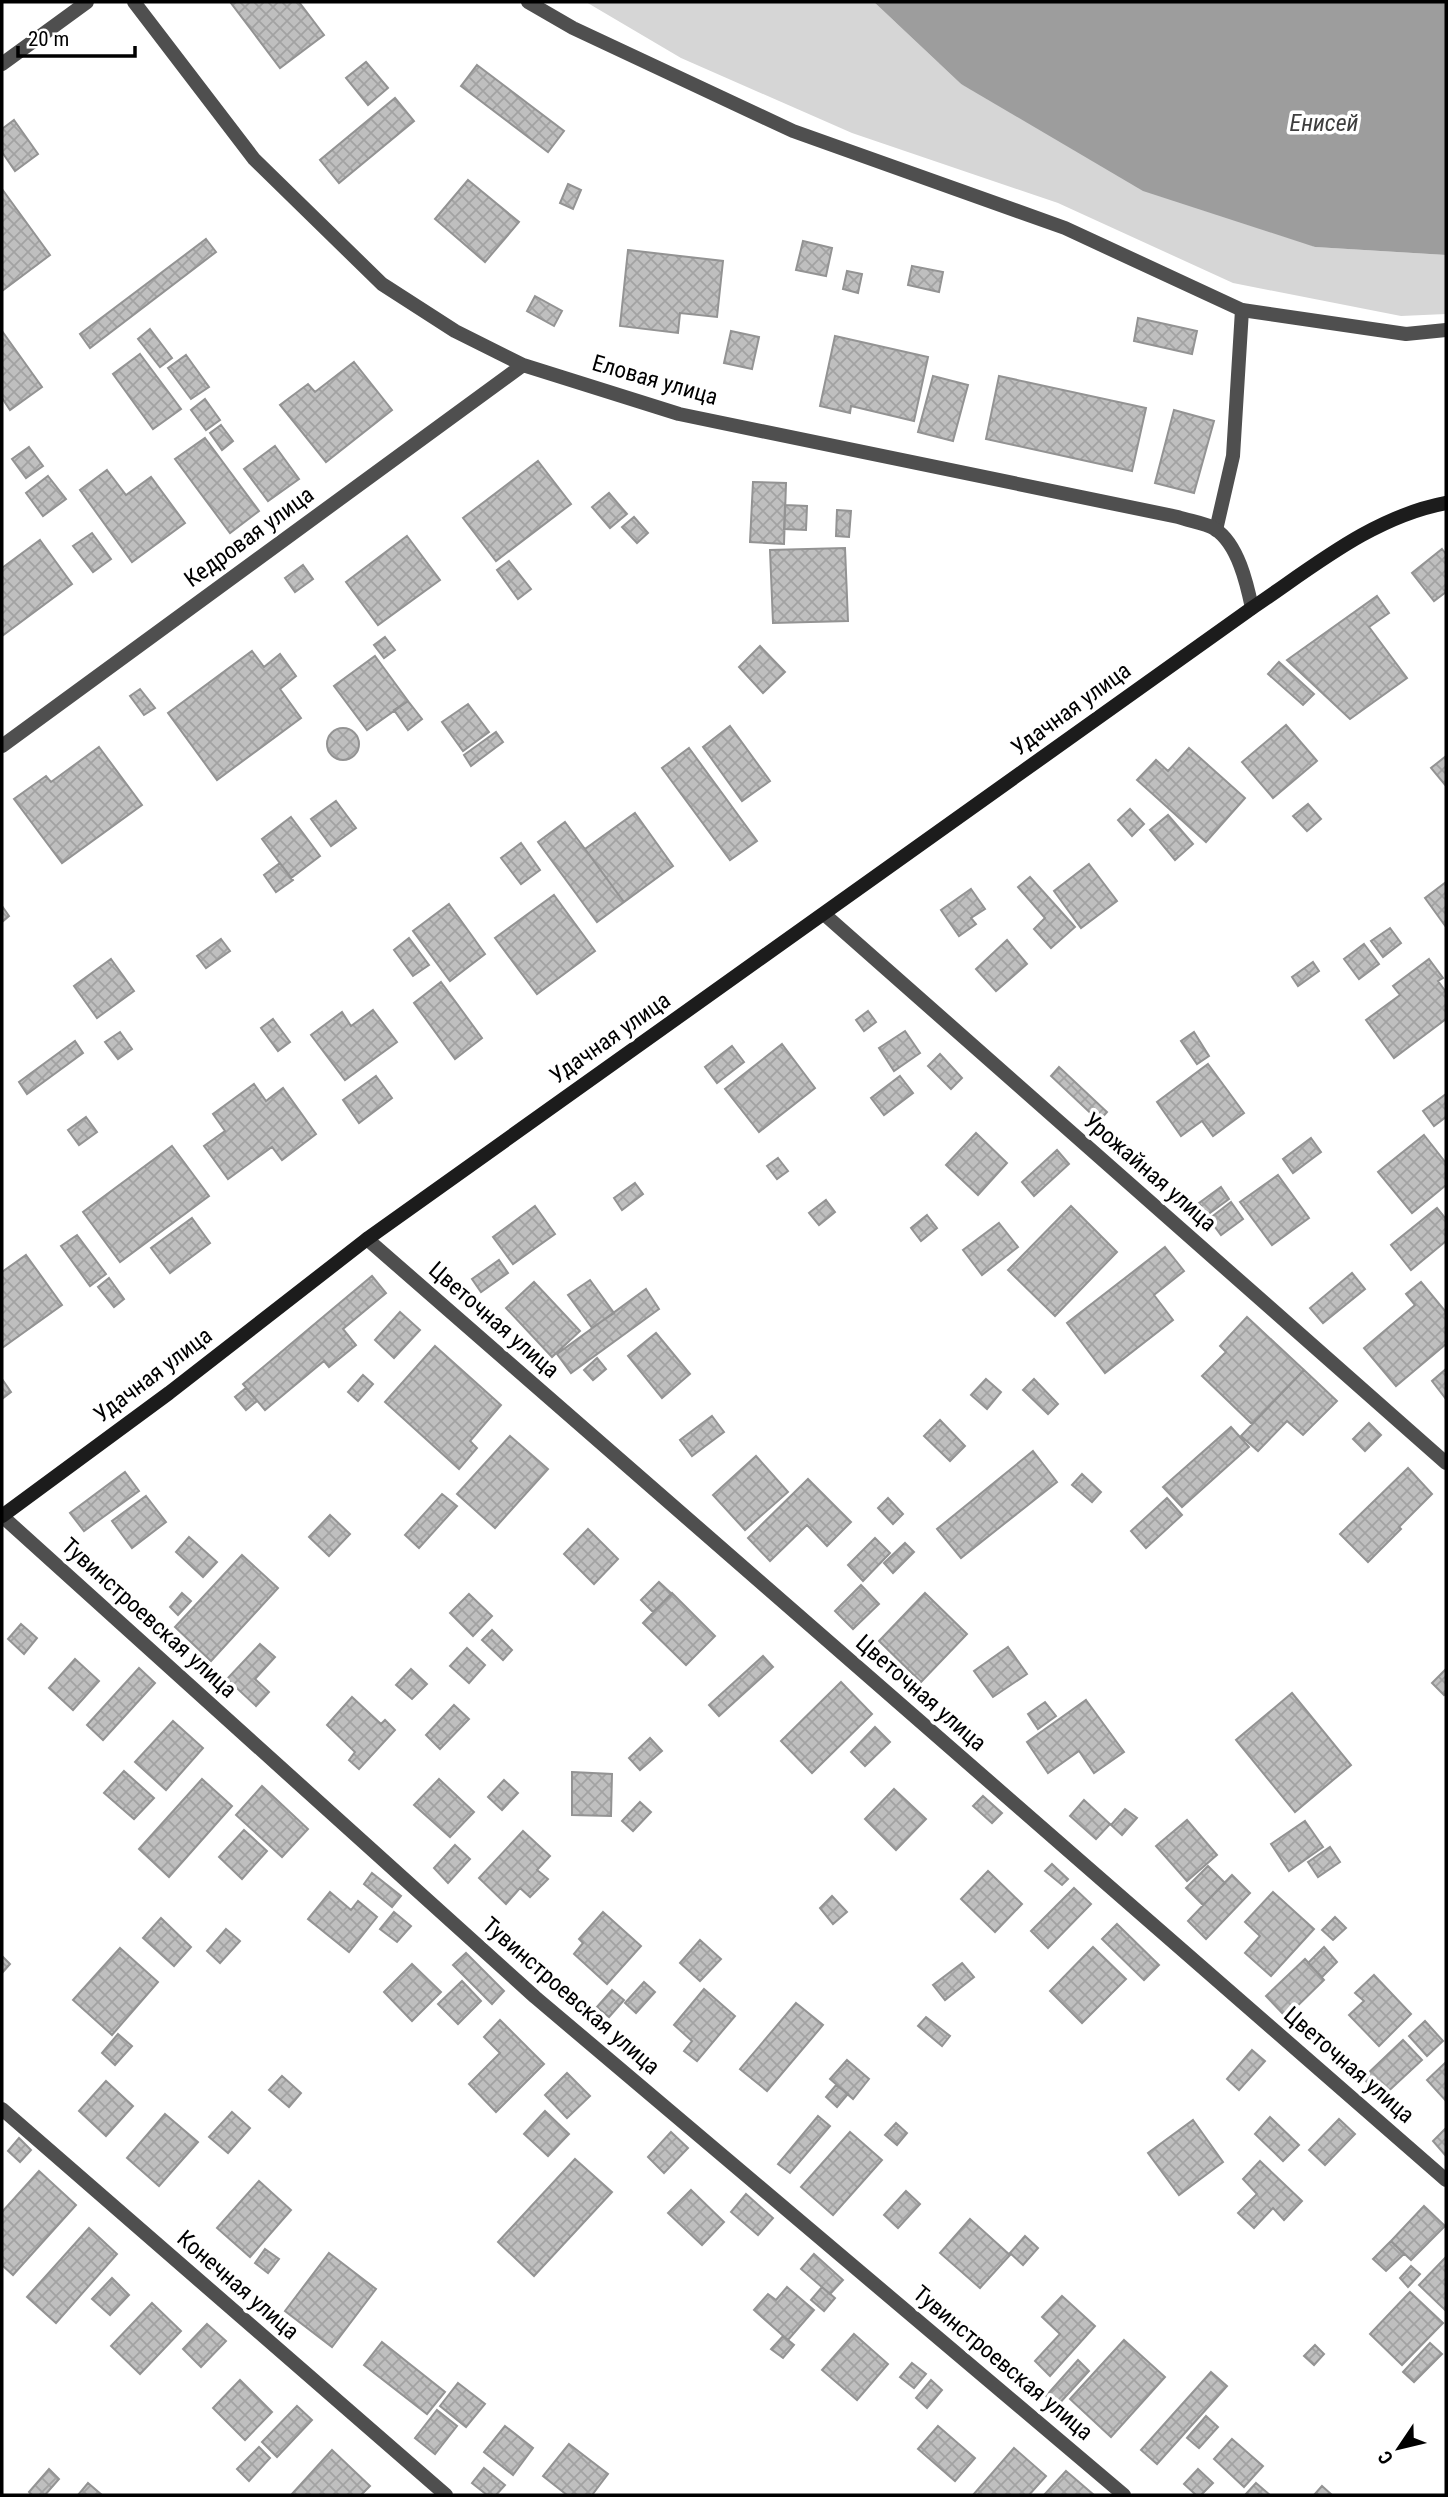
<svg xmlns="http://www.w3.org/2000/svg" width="1448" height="2497" viewBox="0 0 1448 2497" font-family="'Roboto Condensed',sans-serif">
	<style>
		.green { fill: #d6d6d6 }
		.water { fill: #9d9d9d }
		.building { fill: url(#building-cross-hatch); stroke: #939393; stroke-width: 2 }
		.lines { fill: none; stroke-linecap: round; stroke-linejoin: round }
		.lane { stroke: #4f4f4f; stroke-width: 14 }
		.street { stroke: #4f4f4f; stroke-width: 14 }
		.secondary { stroke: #1c1c1c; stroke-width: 14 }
		.labels { text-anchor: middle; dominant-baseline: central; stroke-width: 7; stroke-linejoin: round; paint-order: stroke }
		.street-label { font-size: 23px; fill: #000; stroke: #fff }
		.water-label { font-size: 24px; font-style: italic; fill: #3e3e3e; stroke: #fff }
	</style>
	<defs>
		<pattern id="building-cross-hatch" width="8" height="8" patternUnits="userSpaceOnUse" patternTransform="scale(1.75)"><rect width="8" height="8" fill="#bfbfbf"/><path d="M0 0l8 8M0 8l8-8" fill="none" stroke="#a2a2a2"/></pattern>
	</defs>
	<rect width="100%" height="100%" fill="#fff"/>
	<!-- green -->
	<path class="green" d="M586,2H874L961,84L1315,247L1446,255V314L1401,316L1233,283L1058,203L852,133L681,58Z"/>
	<!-- water -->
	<path class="water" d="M874,2H1446V255L1315,247L1143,191L961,84Z"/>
	<!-- building -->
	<path class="building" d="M232,2H299L324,35L280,68L231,3Z
		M366,62L388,88L368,105L346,78Z
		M477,65L564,131L548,152L461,86Z
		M395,98L414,121L339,183L320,160Z
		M14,120L38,154L15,171L2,152V129Z
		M468,180L519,222L485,262L435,219Z
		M568,184L581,190L573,209L560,203Z
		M2,189L50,255L2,291Z
		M206,239L216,252L90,348L80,334Z
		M803,241L832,248L826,276L796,270Z
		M628,250L723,261L717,317L680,313L678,333L620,326Z
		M912,266L943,272L939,292L908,285Z
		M847,271L862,274L858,293L843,289Z
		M535,296L562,311L554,326L527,311Z
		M1138,318L1197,331L1192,354L1134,341Z
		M150,329L172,358L160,367L138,339Z
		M2,331L42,387L10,410L2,398Z
		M731,331L759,337L752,369L724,363Z
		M835,336L928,357L914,421L851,406L850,413L820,406Z
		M140,354L181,409L153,429L113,374Z
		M186,355L209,387L191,399L168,368Z
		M354,362L392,410L326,462L280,405L308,384L315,392Z
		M933,376L968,385L953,441L918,432Z
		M999,376L1146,408L1132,471L986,439Z
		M205,399L220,420L206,430L191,410Z
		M1174,410L1214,421L1194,493L1155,483Z
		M221,425L233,441L222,450L210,433Z
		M205,438L259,511L230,533L175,459Z
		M275,446L299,479L268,501L244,469Z
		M29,447L43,466L26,478L12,459Z
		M538,461L571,504L496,561L463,518Z
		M107,470L126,495L151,477L185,523L132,562L80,490Z
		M48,476L66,499L43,516L26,493Z
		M753,482L786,483L784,544L750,542Z
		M609,493L627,514L610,528L592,507Z
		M785,505L807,506L806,530L784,529Z
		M837,510L851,511L849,537L836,536Z
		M634,517L648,533L637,543L622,527Z
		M92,533L111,559L93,572L73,546Z
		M407,536L440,580L378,625L346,582Z
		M40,540L72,584L2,636V568Z
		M845,548L848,621L773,623L770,550Z
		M1442,549L1446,554V592L1434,601L1412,573Z
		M509,561L531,589L518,599L497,570Z
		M303,565L313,579L295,592L285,578Z
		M1377,596L1389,613L1369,627L1407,678L1350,719L1287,660Z
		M385,637L395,650L384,658L374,645Z
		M760,646L785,672L763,693L739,667Z
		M252,651L264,667L280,654L296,676L280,689L301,718L217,780L168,713Z
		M375,656L408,701L367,730L334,686Z
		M1279,662L1314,694L1303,705L1268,674Z
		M140,689L155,708L144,715L130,696Z
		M408,701L422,719L408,730L394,710Z
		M468,704L489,732L463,751L442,722Z
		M1286,725L1317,761L1273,798L1242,762Z
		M730,726L770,781L742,801L703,747Z
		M327 744a16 16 0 1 1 32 0a16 16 0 1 1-32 0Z
		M496,732L503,742L471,766L464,755Z
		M99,747L142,805L62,863L14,799L46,776L51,782Z
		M689,748L757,841L730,860L662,768Z
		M1189,748L1245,798L1206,842L1137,780L1156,760L1168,771Z
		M1446,756V786L1431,768Z
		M336,801L356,828L331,846L311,819Z
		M1308,804L1321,819L1307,831L1293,816Z
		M1130,809L1144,824L1132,836L1118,820Z
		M635,813L673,866L624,902L585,849Z
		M1168,815L1193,844L1175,860L1150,830Z
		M291,817L320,856L291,878L262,839Z
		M565,822L624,902L597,922L538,842Z
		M521,843L540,870L521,884L501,858Z
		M280,863L293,880L276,892L264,875Z
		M1089,864L1117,901L1081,928L1054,891Z
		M1030,877L1075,927L1051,948L1034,929L1045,918L1018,887Z
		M1446,882V927L1425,898Z
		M971,889L985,909L971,918L976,924L959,936L941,910Z
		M554,895L595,951L537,994L495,938Z
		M449,904L485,954L450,981L413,931Z
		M2,906L9,916L2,922Z
		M1390,928L1401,943L1383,957L1371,941Z
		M409,938L429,965L413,976L394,950Z
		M221,939L230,951L206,968L197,956Z
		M1007,940L1027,964L996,991L976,969Z
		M1364,944L1379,964L1359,979L1344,959Z
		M111,959L134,991L97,1018L74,986Z
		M1429,959L1443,978L1438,981L1446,992V1019L1394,1058L1366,1020L1400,995L1393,986Z
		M1313,962L1319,971L1298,986L1292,977Z
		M441,982L482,1038L455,1059L414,1003Z
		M373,1010L397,1042L345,1080L311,1035L342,1012L351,1026Z
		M868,1011L876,1022L864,1031L856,1020Z
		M273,1019L290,1042L278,1051L261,1028Z
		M905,1031L920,1053L894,1071L879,1048Z
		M120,1032L132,1049L118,1059L105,1042Z
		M1194,1032L1209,1056L1197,1064L1181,1041Z
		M75,1041L83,1053L27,1094L19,1082Z
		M782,1044L815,1088L759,1132L725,1089Z
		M732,1046L744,1062L717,1083L705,1067Z
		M940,1054L962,1078L951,1089L928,1066Z
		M1208,1064L1244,1113L1213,1136L1202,1121L1181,1136L1157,1102Z
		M1059,1067L1107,1112L1099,1121L1051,1076Z
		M376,1076L392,1098L359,1123L343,1100Z
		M900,1076L913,1093L884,1115L871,1098Z
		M254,1084L266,1101L283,1088L316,1134L282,1160L272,1147L228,1179L204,1146L225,1131L213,1114Z
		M1446,1094V1117L1434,1126L1423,1111Z
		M86,1117L97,1132L79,1145L68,1130Z
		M976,1133L1007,1163L978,1195L946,1165Z
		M1424,1135L1446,1163V1185L1412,1213L1378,1172Z
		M1311,1138L1321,1152L1293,1173L1283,1159Z
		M172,1146L209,1196L120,1262L83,1212Z
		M1057,1150L1069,1164L1034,1196L1022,1182Z
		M778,1158L788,1171L777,1179L767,1166Z
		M1278,1175L1309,1218L1272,1245L1240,1202Z
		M635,1183L643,1194L622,1210L614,1198Z
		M1221,1187L1229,1199L1207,1215L1199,1203Z
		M826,1200L835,1212L819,1225L809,1213Z
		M1231,1202L1243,1219L1221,1235L1209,1219Z
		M535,1206L555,1234L513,1264L493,1237Z
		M1071,1206L1117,1252L1055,1316L1008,1270Z
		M1437,1208L1446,1219V1241L1411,1270L1391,1245Z
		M927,1215L937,1228L921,1241L911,1228Z
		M192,1218L210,1243L170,1273L151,1248Z
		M999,1223L1018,1247L982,1275L963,1250Z
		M77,1235L106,1274L90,1286L61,1246Z
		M1165,1247L1184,1271L1154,1295L1173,1320L1105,1373L1067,1323Z
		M26,1255L62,1305L2,1348V1272Z
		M499,1260L508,1273L481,1292L472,1279Z
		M1352,1273L1365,1289L1323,1323L1310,1308Z
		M372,1276L386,1293L343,1329L356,1345L329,1367L324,1361L265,1410L243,1384Z
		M109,1278L124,1299L114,1307L98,1287Z
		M590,1280L614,1313L592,1328L568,1295Z
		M534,1282L580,1331L552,1357L506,1308Z
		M1421,1282L1446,1312V1344L1396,1386L1364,1348L1415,1305L1406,1294Z
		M646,1289L659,1309L571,1373L557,1354Z
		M400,1312L420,1330L394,1358L375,1340Z
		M1247,1317L1304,1370L1252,1424L1202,1376L1226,1352L1220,1346Z
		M656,1333L690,1374L662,1398L628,1356Z
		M435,1346L501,1405L470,1441L477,1448L459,1469L385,1402Z
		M597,1358L606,1369L593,1380L584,1370Z
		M1446,1369V1399L1432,1381Z
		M1304,1370L1337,1401L1303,1435L1287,1421L1258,1451L1241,1436Z
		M363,1375L373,1384L358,1401L348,1392Z
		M2,1379L11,1392L2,1399Z
		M986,1379L1001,1392L987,1409L971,1395Z
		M1034,1379L1058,1404L1048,1414L1023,1390Z
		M246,1388L257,1401L246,1410L235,1397Z
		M712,1416L724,1432L692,1456L680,1440Z
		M940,1420L965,1446L950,1461L924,1436Z
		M1369,1423L1381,1435L1365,1451L1353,1439Z
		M1231,1427L1249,1447L1182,1507L1163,1487Z
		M510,1436L548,1469L495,1528L457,1494Z
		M1033,1451L1057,1482L961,1558L937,1529Z
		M756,1456L788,1492L745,1530L713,1495Z
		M1408,1468L1432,1494L1399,1527L1401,1529L1368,1562L1340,1534Z
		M125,1472L139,1491L84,1531L70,1513Z
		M1082,1474L1101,1492L1092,1502L1072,1485Z
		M808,1479L851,1522L827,1546L807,1525L770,1561L748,1538Z
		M442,1494L457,1506L419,1548L405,1535Z
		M146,1496L166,1522L132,1548L112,1521Z
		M888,1498L903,1514L893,1524L878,1508Z
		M1167,1498L1182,1515L1146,1548L1131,1531Z
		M330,1515L350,1534L329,1556L309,1537Z
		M588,1529L618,1559L594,1584L564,1554Z
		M189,1537L217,1562L203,1577L176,1552Z
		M875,1538L890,1553L863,1581L848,1565Z
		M905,1543L914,1552L893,1573L884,1563Z
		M242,1555L278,1588L211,1661L175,1627Z
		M659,1582L672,1594L653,1612L641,1600Z
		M861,1585L879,1604L853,1629L835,1611Z
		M182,1593L191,1601L178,1615L170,1607Z
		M672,1593L715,1636L686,1665L643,1623Z
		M925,1593L967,1634L921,1682L879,1641Z
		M469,1594L492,1616L473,1636L450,1613Z
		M21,1624L37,1638L24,1654L8,1639Z
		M492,1630L512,1650L503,1660L482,1640Z
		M260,1644L275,1657L255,1679L269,1692L256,1706L227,1679Z
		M1008,1647L1027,1674L993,1697L974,1671Z
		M467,1648L485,1665L469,1683L450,1666Z
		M763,1656L773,1667L719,1716L709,1705Z
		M75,1659L99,1681L73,1710L49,1688Z
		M139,1668L155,1683L103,1740L87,1725Z
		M411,1669L427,1684L412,1699L396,1685Z
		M1446,1669V1693L1444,1695L1432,1683Z
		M841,1682L872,1714L812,1773L781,1741Z
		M1292,1693L1351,1765L1295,1812L1236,1740Z
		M352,1697L381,1724L385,1720L395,1730L359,1769L349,1760L355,1752L327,1725Z
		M1086,1700L1124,1752L1094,1773L1079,1751L1048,1773L1027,1742Z
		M1045,1702L1056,1716L1038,1729L1028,1714Z
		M454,1705L469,1719L440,1749L426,1735Z
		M173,1721L203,1748L166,1790L135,1762Z
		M875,1727L890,1742L865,1766L851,1752Z
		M650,1738L662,1751L640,1770L629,1758Z
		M124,1771L154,1798L134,1819L104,1793Z
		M572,1772L612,1774L611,1816L572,1815Z
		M202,1779L232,1806L169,1877L139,1849Z
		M439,1779L474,1812L450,1837L414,1805Z
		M504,1780L518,1793L502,1810L488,1797Z
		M262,1786L308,1829L282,1857L236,1815Z
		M894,1789L926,1819L896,1850L865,1819Z
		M983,1796L1002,1813L992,1823L973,1806Z
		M1084,1800L1110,1824L1096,1839L1070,1816Z
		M640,1802L651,1812L633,1831L622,1821Z
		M1125,1809L1137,1818L1122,1835L1111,1825Z
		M1187,1820L1217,1855L1187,1881L1156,1846Z
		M1305,1821L1323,1847L1289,1871L1271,1844Z
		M244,1830L267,1851L242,1879L219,1857Z
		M523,1831L550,1856L537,1870L548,1879L530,1897L520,1888L506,1904L479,1878Z
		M455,1845L470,1859L448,1883L434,1868Z
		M1330,1847L1340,1862L1318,1877L1308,1862Z
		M1052,1864L1068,1879L1062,1885L1045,1871Z
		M1208,1866L1225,1883L1203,1905L1186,1888Z
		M988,1871L1022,1904L995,1932L961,1899Z
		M372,1873L401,1896L392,1907L364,1884Z
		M1232,1875L1250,1893L1206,1939L1188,1921Z
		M1074,1888L1091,1904L1048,1948L1031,1931Z
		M330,1892L351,1910L358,1901L377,1917L349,1952L308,1919Z
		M1273,1892L1314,1929L1271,1976L1245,1953L1260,1936L1245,1922Z
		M832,1896L847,1912L833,1924L820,1908Z
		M394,1912L411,1926L397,1942L380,1929Z
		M603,1912L641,1946L607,1984L574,1954L583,1943L579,1939Z
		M1335,1917L1346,1928L1333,1940L1322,1930Z
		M161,1918L191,1947L174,1966L143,1938Z
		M1117,1924L1159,1965L1144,1980L1102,1939Z
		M226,1929L240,1941L220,1963L207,1951Z
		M700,1940L721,1959L700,1981L680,1963Z
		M1093,1947L1126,1979L1082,2023L1050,1991Z
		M1324,1947L1337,1962L1322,1977L1308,1963Z
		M120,1948L158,1982L112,2035L73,2000Z
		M466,1953L504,1991L492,2004L453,1965Z
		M2,1956L10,1964L2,1973Z
		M1305,1959L1324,1980L1286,2017L1266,1996Z
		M962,1963L974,1977L945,2000L933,1985Z
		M412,1964L441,1992L412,2021L384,1992Z
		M1374,1975L1411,2014L1379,2046L1349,2015L1364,2001L1355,1993Z
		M462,1981L481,2001L458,2024L438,2004Z
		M644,1982L655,1992L636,2013L625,2003Z
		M704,1989L735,2016L697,2061L684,2051L692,2041L674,2025Z
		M612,1990L624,2000L609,2017L597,2007Z
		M796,2003L823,2025L767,2091L740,2069Z
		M926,2017L950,2036L942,2046L918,2026Z
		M500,2020L544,2064L496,2112L469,2084L500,2053L484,2037Z
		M1425,2021L1443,2041L1427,2056L1409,2036Z
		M118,2034L132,2046L115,2065L102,2053Z
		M1403,2040L1422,2060L1382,2097L1363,2078Z
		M1252,2050L1265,2061L1239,2090L1227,2079Z
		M847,2060L869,2079L853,2099L830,2079Z
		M1446,2062V2101L1427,2080Z
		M567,2073L590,2096L567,2118L545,2095Z
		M282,2076L301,2093L289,2107L269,2090Z
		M106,2081L133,2106L106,2136L79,2111Z
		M836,2085L848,2094L837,2107L826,2097Z
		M545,2111L569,2134L548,2156L524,2134Z
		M232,2112L250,2128L228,2153L209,2137Z
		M165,2114L198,2142L159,2186L127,2158Z
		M818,2116L830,2126L790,2173L778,2164Z
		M1270,2117L1299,2145L1283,2161L1255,2134Z
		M1339,2119L1355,2134L1325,2165L1309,2150Z
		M1193,2120L1223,2162L1179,2195L1148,2153Z
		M896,2123L907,2133L897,2145L885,2135Z
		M1446,2128V2156L1433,2141Z
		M671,2132L688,2148L664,2173L648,2157Z
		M850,2132L882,2160L833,2215L801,2187Z
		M19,2138L31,2150L20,2162L8,2151Z
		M575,2159L612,2192L534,2276L498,2242Z
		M1260,2161L1302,2201L1284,2220L1273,2208L1254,2228L1238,2213L1257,2194L1243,2179Z
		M39,2171L76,2205L13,2275L2,2265V2212Z
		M259,2181L291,2210L250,2257L217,2228Z
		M691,2190L724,2222L702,2245L668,2213Z
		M906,2191L920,2204L898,2228L884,2215Z
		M746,2194L773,2218L758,2235L731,2212Z
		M1424,2206L1445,2226L1411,2260L1391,2241Z
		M970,2219L1010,2255L980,2288L940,2253Z
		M89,2228L117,2254L56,2323L27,2297Z
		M1025,2236L1038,2248L1023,2265L1010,2253Z
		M1391,2241L1404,2254L1386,2271L1373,2259Z
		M265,2249L279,2259L268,2273L255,2263Z
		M329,2253L376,2289L332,2347L285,2311Z
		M814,2254L843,2280L830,2294L801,2269Z
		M1445,2258L1446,2259V2311L1419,2285Z
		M1411,2266L1420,2274L1408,2287L1400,2278Z
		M112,2278L129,2295L110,2315L92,2299Z
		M787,2287L814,2310L788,2340L754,2310L768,2294L776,2300Z
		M822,2287L835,2298L824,2311L811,2300Z
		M1410,2292L1443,2323L1402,2365L1370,2334Z
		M1062,2296L1095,2326L1050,2376L1035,2361L1060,2334L1042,2317Z
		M152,2303L181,2331L140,2374L111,2346Z
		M207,2324L226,2341L201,2367L183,2349Z
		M854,2334L888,2364L857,2400L822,2370Z
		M783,2336L794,2345L783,2358L771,2349Z
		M1124,2340L1165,2377L1111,2437L1070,2399Z
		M382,2342L445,2392L427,2414L364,2365Z
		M1430,2343L1442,2354L1414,2382L1403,2372Z
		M1315,2345L1324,2354L1314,2365L1304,2356Z
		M1078,2360L1089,2371L1057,2406L1046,2396Z
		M912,2363L926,2374L914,2388L900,2377Z
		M1211,2372L1227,2386L1157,2464L1141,2450Z
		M240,2380L272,2412L245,2440L213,2408Z
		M931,2380L942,2390L927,2408L916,2398Z
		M458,2383L485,2404L466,2427L440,2406Z
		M297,2406L312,2420L277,2457L262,2442Z
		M437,2410L457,2426L435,2454L415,2438Z
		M1206,2416L1218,2427L1199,2448L1187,2438Z
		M505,2426L533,2448L513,2475L484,2452Z
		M938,2426L975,2458L955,2481L918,2449Z
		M1232,2439L1263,2466L1244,2487L1214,2459Z
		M569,2444L608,2474L592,2495H567L543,2476Z
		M259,2447L270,2458L249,2481L237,2469Z
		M1014,2448L1046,2476L1029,2495H973Z
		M332,2450L370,2486L361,2495H291Z
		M484,2468L505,2485L496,2495H487L472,2483Z
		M49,2469L59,2479L45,2495H32L29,2492Z
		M1198,2469L1213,2483L1201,2495H1196L1184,2484Z
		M1066,2471L1094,2495H1044Z
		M88,2483L102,2495H78Z
		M1256,2483L1270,2495H1245Z
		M1322,2486L1332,2495H1314Z"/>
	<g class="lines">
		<!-- lane -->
		<path class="lane" d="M1216,530L1233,456L1242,310"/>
		<!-- street -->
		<path class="street" d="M134,2L254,159L382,284L455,331L523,365L679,414L1178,517C1189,521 1206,523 1215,529C1238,544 1247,584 1252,608
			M528,2L573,28L793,131L1065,228L1242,310L1406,334L1446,330
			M2,64L87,2
			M2,746L523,365
			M824,914L1446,1463
			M367,1239L1446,2180
			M2,1516L535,1997L1124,2495
			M2,2109L446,2495"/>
		<!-- secondary -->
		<path class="secondary" d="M2,1516L169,1393L367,1239L1252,608C1313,567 1372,517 1446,503"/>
	</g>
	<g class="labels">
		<!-- street labels -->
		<g class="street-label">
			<text transform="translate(655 380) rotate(16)">Еловая улица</text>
			<text transform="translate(249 537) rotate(-36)">Кедровая улица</text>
			<text transform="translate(1071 709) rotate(-36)">Удачная улица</text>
			<text transform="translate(610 1038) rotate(-35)">Удачная улица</text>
			<text transform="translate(1150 1172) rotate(41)">Урожайная улица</text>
			<text transform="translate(494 1320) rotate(41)">Цветочная улица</text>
			<text transform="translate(153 1375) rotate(-37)">Удачная улица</text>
			<text transform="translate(149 1618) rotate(42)">Тувинстроевская улица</text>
			<text transform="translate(921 1693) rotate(41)">Цветочная улица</text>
			<text transform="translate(571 1996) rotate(41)">Тувинстроевская улица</text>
			<text transform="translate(1349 2065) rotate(41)">Цветочная улица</text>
			<text transform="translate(238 2285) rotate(41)">Конечная улица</text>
			<text transform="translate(1003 2363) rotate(40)">Тувинстроевская улица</text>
		</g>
		<!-- water labels -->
		<g class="water-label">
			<text x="1324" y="123">Енисей</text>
		</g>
	</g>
	<!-- border -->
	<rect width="1448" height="2497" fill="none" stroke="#000000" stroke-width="7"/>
	<!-- north arrow -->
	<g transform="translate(1399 2448) rotate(235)" stroke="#ffffff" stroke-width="5" paint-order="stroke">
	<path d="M0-5L12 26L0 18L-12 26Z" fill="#000000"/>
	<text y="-10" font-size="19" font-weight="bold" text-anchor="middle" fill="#000000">С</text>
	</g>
	<!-- scale -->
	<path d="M18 46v10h117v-10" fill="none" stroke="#000000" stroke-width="3.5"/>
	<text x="28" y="46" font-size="21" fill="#000000" stroke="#ffffff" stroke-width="5" paint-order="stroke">20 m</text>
</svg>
